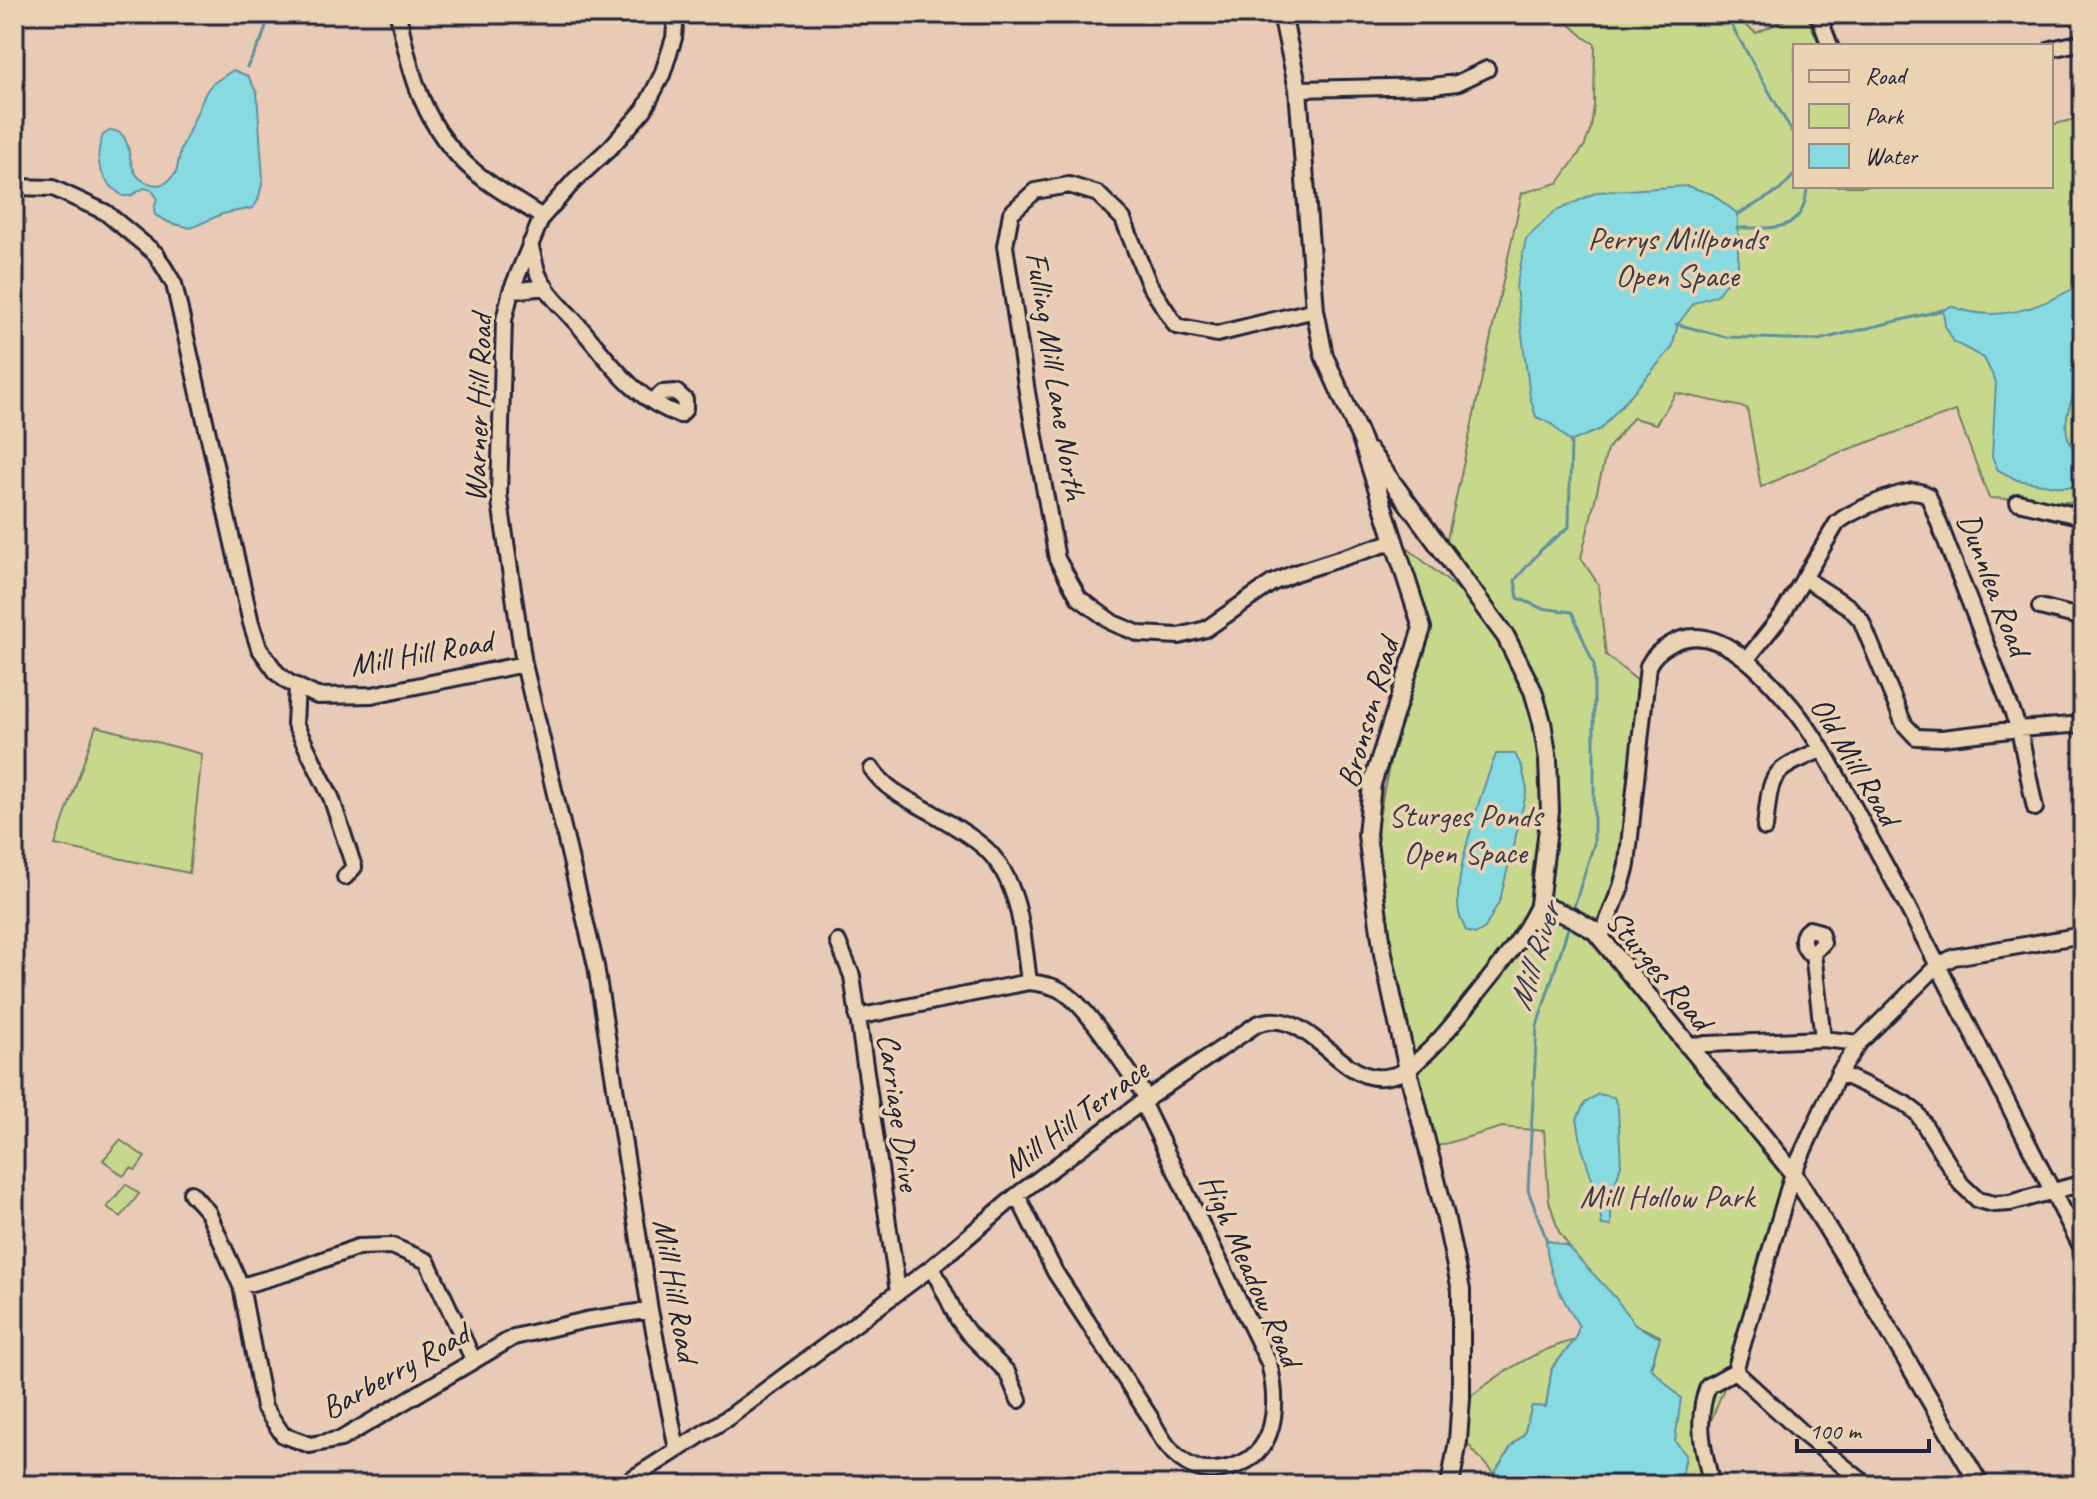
<svg xmlns="http://www.w3.org/2000/svg" width="2097" height="1499" viewBox="0 0 2097 1499" font-family="Caveat,sans-serif">
	<style>
		.green { fill: #c7d88d; stroke: #747d64; stroke-width: 2 }
		.water { fill: #88dae1; stroke: #5f909f; stroke-width: 2 }
		.lines { fill: none; stroke-linecap: round; stroke-linejoin: round }
		.stream { stroke: #5f909f; stroke-width: 3 }
		.minor-casing { stroke: #22223b; stroke-width: 20 }
		.major-casing { stroke: #22223b; stroke-width: 22 }
		.minor { stroke: #ead2b2; stroke-width: 14 }
		.major { stroke: #ead2b2; stroke-width: 16 }
		.labels { text-anchor: middle; dominant-baseline: central; stroke-width: 7; stroke-linejoin: round; paint-order: stroke }
		.park-label { font-size: 32px; fill: #3b3d47; stroke: #ead2b2 }
		.street-label { font-size: 32px; fill: #22223b; stroke: #ead2b2 }
		.water-label { font-size: 34px; font-style: italic; fill: #313e54; stroke: #ead2b2 }
	</style>
	<rect width="100%" height="100%" fill="#e8cab6"/>
	<filter id="ink" filterUnits="userSpaceOnUse"><feTurbulence type="fractalNoise" baseFrequency=".0125" numOctaves="2"/><feDisplacementMap in="SourceGraphic" scale="16" xChannelSelector="R" yChannelSelector="G"/><feConvolveMatrix kernelMatrix="1 2 1 2 8 2 1 2 1" color-interpolation-filters="sRGB"/></filter>
	<g filter="url(#ink)">
		<!-- green -->
		<path class="green" d="M1558,14H1731L1756,33L1799,14H1806L1820,46H1795V186H2051V125L2083,117V503L1989,498L1956,411L1838,453L1761,487L1747,408L1676,393L1656,424L1633,418L1607,450L1581,558L1598,584L1606,655L1639,682C1635,721 1633,760 1627,798C1618,860 1608,905 1616,969L1786,1176L1727,1381L1701,1445L1707,1485H1685L1681,1479L1686,1457L1674,1440L1651,1368L1660,1336L1634,1324L1576,1256L1559,1232L1549,1201L1544,1131L1502,1127L1431,1148L1388,957L1381,902L1377,828L1385,785L1420,627L1401,543L1465,595L1443,558L1522,193L1558,183L1585,145L1591,128L1594,106L1595,44L1585,38Z
			M96,726L202,754L189,873L55,845Z
			M120,1140L145,1157L136,1170L131,1168L123,1176L103,1160Z
			M126,1184L139,1194L121,1217L107,1207Z
			M1575,1340L1552,1368L1546,1407L1532,1406L1524,1434L1511,1447L1494,1474L1464,1440L1467,1399C1501,1373 1533,1351 1575,1340Z"/>
		<!-- water -->
		<path class="water" d="M233,70L248,76L257,93L263,180L258,200L253,208L222,214L191,228L170,223L155,215L154,209L157,198L152,190L144,188L130,196H123C100,181 93,160 103,135L111,130C142,134 115,181 158,185L166,183L176,173L181,149L206,92L212,84Z
			M1687,186L1712,194L1738,214V267L1717,295L1694,303L1678,324L1672,348L1601,429L1570,442L1552,424L1536,417L1530,397L1516,287L1526,239L1554,212L1597,192Z
			M2083,283V378L2079,381C2067,411 2056,435 2083,460V487H2062L2017,480L1998,470L1992,457L1996,382L1984,358L1954,342L1945,326L1943,310L1951,306C1997,325 2043,307 2083,283Z
			M1496,754H1515L1522,767L1527,790L1500,900L1485,928L1475,934L1466,931C1464,925 1460,919 1459,913C1452,877 1482,790 1496,754Z
			M1598,1094L1614,1097L1618,1109L1621,1165L1611,1197V1226L1602,1225L1597,1195L1582,1148L1577,1119L1584,1104Z
			M1546,1240L1567,1246L1614,1296L1635,1325L1660,1338L1650,1367L1681,1398L1675,1441L1686,1455L1681,1479L1685,1485H1492L1494,1474L1511,1447L1524,1434L1532,1406L1546,1407L1552,1368L1575,1340L1579,1326C1561,1295 1548,1277 1546,1240Z"/>
		<g class="lines">
			<!-- stream -->
			<path class="stream" d="M1725,14L1795,137
				M247,67L261,41L270,14
				M1737,215L1780,190L1795,174
				M1737,228C1772,227 1805,235 1807,186
				M1676,324L1726,337L1818,340L1943,310
				M1571,441L1569,527L1542,549L1515,580L1518,598L1541,608L1572,612L1594,665V844L1572,913
				M1547,1241L1528,1190L1537,1026L1569,925"/>
			<!-- minor casing -->
			<g class="minor-casing">
				<path id="minor" d="M398,14C411,75 424,130 475,172C495,189 520,202 542,217
					M676,14L674,38L662,75L644,110L610,148L575,180L542,217L511,291L504,320L499,495L524,664L596,966L650,1310L677,1450
					M1818,14L1830,46
					M2051,49L2083,42
					M1298,89L1433,86L1457,83L1487,69
					M14,187L53,188L105,212L156,254L174,284L251,623L259,648L277,673L288,682L317,696L372,695L524,664
					M530,244C533,254 535,265 538,274C547,295 566,310 580,327C611,363 633,399 680,415L685,409V400L676,392L662,393L654,401
					M511,291L546,287
					M1315,310L1217,334L1176,326L1149,284L1123,219L1098,194L1069,185L1035,191L1011,213L1005,246L1027,392L1057,559L1079,598L1113,623L1140,634L1179,636L1206,629L1272,583L1295,573L1395,541
					M2018,502L2083,517
					M1804,578L1849,607L1861,620L1904,724L1916,737L1942,738L2019,729L2083,724
					M2040,607L2083,618
					M1747,659L1782,615L1837,523C1851,511 1891,495 1909,492C1916,490 1922,492 1928,495L2019,729L2035,808
					M297,686L295,724L331,797L354,867L345,877
					M872,769C887,791 908,799 931,812C950,824 970,834 987,850C1021,884 1023,937 1029,982
					M1765,828C1771,772 1769,772 1821,750
					M1601,937L1621,887L1627,865L1648,666C1653,656 1659,651 1669,645C1715,616 1765,675 1792,707C1827,749 1851,804 1878,852C1950,983 2013,1118 2083,1250
					M838,942L852,976L898,1292
					M1813,953L1808,952C1802,945 1800,935 1809,929L1820,932L1823,943L1813,953L1823,1039
					M857,1017L1029,982C1042,984 1054,985 1065,993C1091,1010 1127,1072 1148,1099
					M1686,1045L1823,1039L1859,1043
					M1839,1073L1904,1103L1917,1113L1961,1184L1978,1200L1994,1204L2010,1203L2083,1183
					M191,1193L208,1212L241,1286L264,1407L283,1435L310,1445L341,1439L514,1337L586,1320L650,1310
					M1017,1195L1055,1272L1150,1417C1160,1437 1172,1458 1194,1467C1205,1472 1220,1470 1231,1467C1278,1455 1279,1403 1269,1363L1142,1102
					M932,1267L958,1319L969,1334L1007,1372L1019,1400
					M241,1286L287,1273L358,1247L392,1246L427,1261L473,1359
					M622,1485L732,1415L932,1267L1017,1195L1142,1102L1257,1024C1301,1006 1332,1066 1369,1076C1381,1079 1395,1076 1405,1071C1412,1068 1418,1060 1424,1055C1442,1039 1457,1019 1472,1000C1497,969 1522,940 1539,904
					M1712,1485C1703,1450 1695,1421 1708,1386L1735,1371
					M1867,1485L1801,1432L1735,1371L1793,1173L1839,1073L1859,1043L1937,966L1954,957L2083,935"/>
			</g>
			<!-- major casing -->
			<g class="major-casing">
				<path id="major" d="M1282,14L1298,89L1315,310L1324,356L1362,441L1422,628L1372,784L1367,835L1383,954L1408,1070L1445,1215L1461,1290V1398L1458,1441L1450,1485
					M1370,452L1506,637L1533,691L1542,722L1548,760L1550,811L1539,904L1573,918L1595,931L1793,1173L1860,1281L1980,1485"/>
			</g>
			<!-- minor -->
			<use href="#minor" class="minor"/>
			<!-- major -->
			<use href="#major" class="major"/>
		</g>
	</g>
	<g class="labels">
		<!-- park labels -->
		<g class="park-label">
			<text x="1677" y="238">Perrys Millponds<tspan x="1677" dy="37">Open Space</tspan></text>
			<text x="1465" y="815">Sturges Ponds<tspan x="1465" dy="37">Open Space</tspan></text>
			<text x="1667" y="1196">Mill Hollow Park</text>
		</g>
		<!-- street labels -->
		<g class="street-label">
			<text transform="translate(1056 376) rotate(81)">Fulling Mill Lane North</text>
			<text transform="translate(478 408) rotate(-88)">Warner Hill Road</text>
			<text transform="translate(1994 584) rotate(69)">Dunnlea Road</text>
			<text transform="translate(421 653) rotate(-10)">Mill Hill Road</text>
			<text transform="translate(1368 713) rotate(-74)">Bronson Road</text>
			<text transform="translate(1855 761) rotate(59)">Old Mill Road</text>
			<text transform="translate(1659 970) rotate(50)">Sturges Road</text>
			<text transform="translate(899 1112) rotate(82)">Carriage Drive</text>
			<text transform="translate(1075 1118) rotate(-37)">Mill Hill Terrace</text>
			<text transform="translate(1251 1270) rotate(66)">High Meadow Road</text>
			<text transform="translate(676 1290) rotate(80)">Mill Hill Road</text>
			<text transform="translate(395 1371) rotate(-29)">Barberry Road</text>
		</g>
		<!-- water labels -->
		<g class="water-label">
			<text transform="translate(1534 957) rotate(-73)">Mill River</text>
		</g>
	</g>
	<!-- margin -->
	<rect width="2097" height="1499" fill="none" stroke="#ead2b2" stroke-width="48"/>
	<rect x="24" y="24" width="2049" height="1451" fill="none" stroke="#22223b" stroke-width="3" filter="url(#ink)"/>
	<!-- legend -->
	<rect x="1793" y="44" width="260" height="144" fill="#ead2b2" stroke="#9a8c82" stroke-width="2"/>
	<rect x="1809" y="70" width="40" height="12" fill="#ead2b2" stroke="#9a8c82" stroke-width="2"/>
	<text x="1865" y="84" font-size="24" fill="#22223b">Road</text>
	<rect x="1809" y="104" width="40" height="24" fill="#c7d88d" stroke="#9a8c82" stroke-width="2"/>
	<text x="1865" y="124" font-size="24" fill="#22223b">Park</text>
	<rect x="1809" y="144" width="40" height="24" fill="#88dae1" stroke="#9a8c82" stroke-width="2"/>
	<text x="1865" y="164" font-size="24" fill="#22223b">Water</text>
	<!-- scale -->
	<path d="M1797 1439v12h132v-12" fill="none" stroke="#22223b" stroke-width="4"/>
	<text x="1809" y="1439" font-size="24" fill="#22223b" stroke="#ead2b2" stroke-width="6" paint-order="stroke">100 m</text>
</svg>
